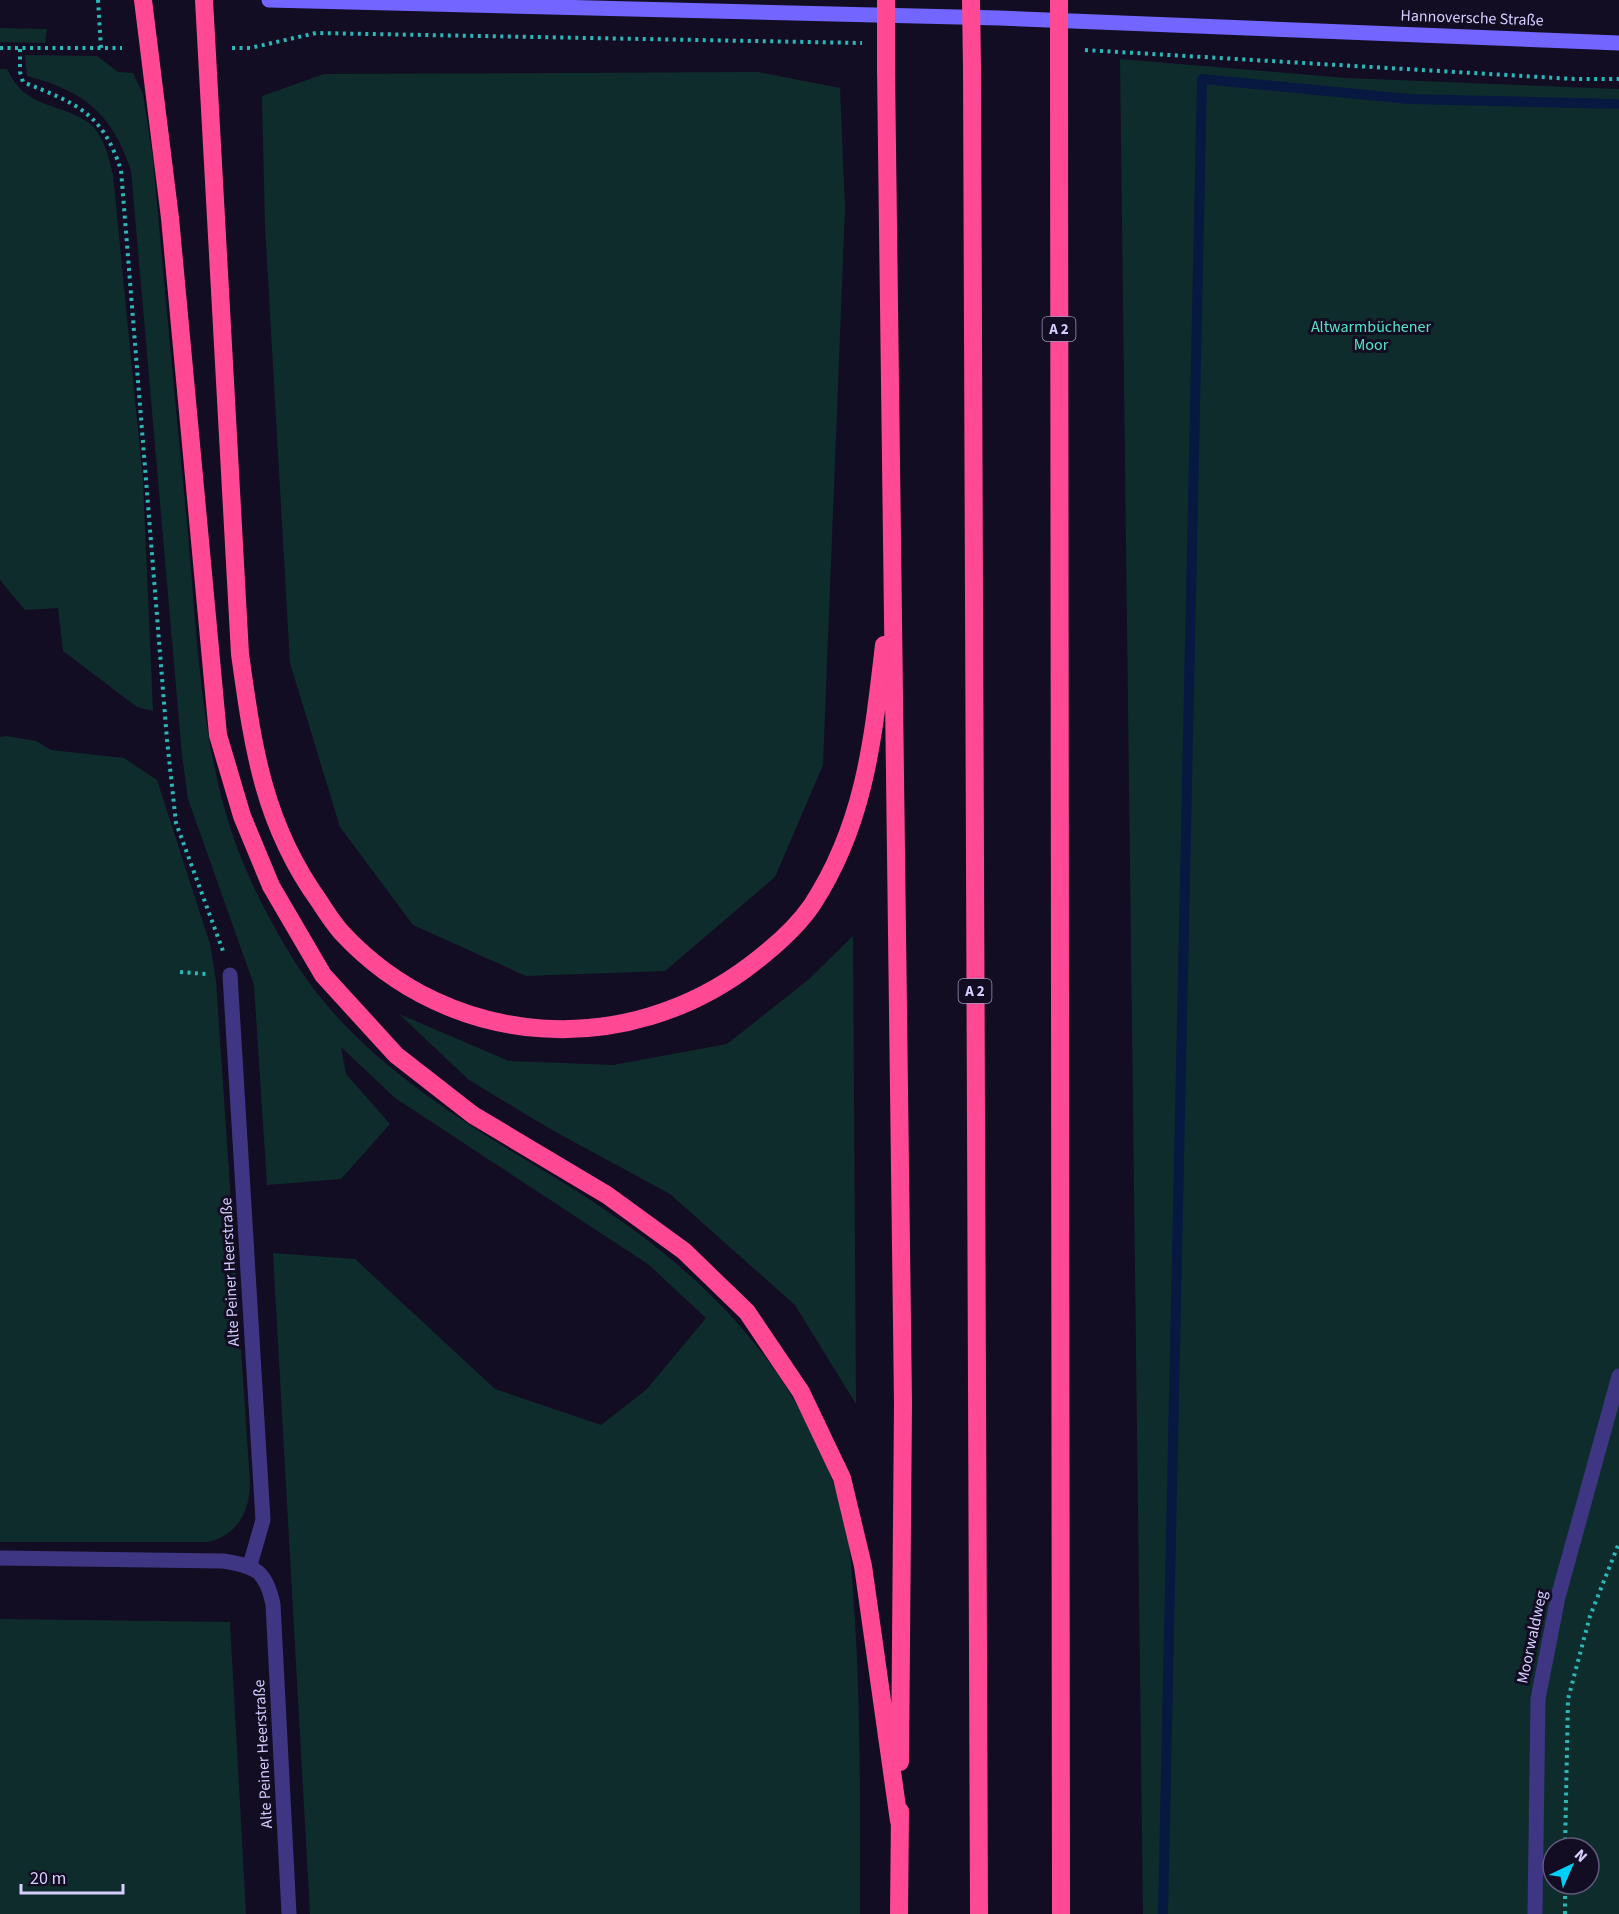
<svg xmlns="http://www.w3.org/2000/svg" width="1619" height="1914" viewBox="0 0 1619 1914" font-family="'Source Sans 3',sans-serif">
	<style>
		.green { fill: #0f2c2d; fill-rule: evenodd }
		.lines { fill: none; stroke-linecap: round; stroke-linejoin: round }
		.stream { stroke: #071941; stroke-width: 10 }
		.path { stroke: #29b7b8; stroke-width: 4; stroke-dasharray: 3 4.5; stroke-linecap: butt }
		.street { stroke: #3e3683; stroke-width: 15 }
		.secondary { stroke: #7365ff; stroke-width: 15 }
		.highway { stroke: #ff4994; stroke-width: 18 }
		.highway-bridge { stroke: #ff4994; stroke-width: 18 }
		.labels { text-anchor: middle; dominant-baseline: central; stroke-width: 6; stroke-linejoin: round; paint-order: stroke }
		.shield { fill: #120d22; stroke: #9c94bd; stroke-width: 1.5 }
		.shield-label { font-size: 15px; font-weight: bold; fill: #d7ceff }
		.street-label { font-size: 16px; fill: #d7ceff; stroke: #120d22 }
		.park-label { font-size: 16px; fill: #55e4c9; stroke: #120d22 }
	</style>
	<rect width="100%" height="100%" fill="#120d22"/>
	<!-- green -->
	<path class="green" d="M0,28L47,29L45,43L0,42Z
		M25,55L97,56L118,72L133,73L143,94L153,159C164,280 175,402 187,523C196,620 199,720 226,814C239,859 260,903 284,944C344,1050 448,1113 549,1174C684,1255 795,1353 842,1509C852,1544 852,1584 855,1620C861,1718 860,1816 860,1914H310L273,1253L355,1259L495,1389L601,1425L646,1390L706,1318L648,1264L395,1098L341,1047L346,1074L390,1124L341,1179L267,1185L254,985L188,799L182,755L131,170C112,114 85,91 27,76Z
		M1120,59L1346,78L1619,89V1914H1143ZM1553,1848H1589V1884H1553Z
		M0,69H7C26,109 54,101 86,121C103,131 109,158 113,175L143,481L153,711L137,707L63,651L58,608L25,610L0,580Z
		M758,72L840,88L845,208L823,765L775,877L665,971L526,976L413,925L340,827L290,663L265,226L262,96L324,74Z
		M7,736L36,741L51,750L124,758L157,780L210,944L216,981L250,1482C250,1511 238,1535 208,1542H0V737Z
		M853,936L856,1404L795,1305L670,1194L552,1130L469,1080L399,1014L509,1061L613,1065L727,1044L808,980Z
		M0,1619L230,1622L246,1914H0Z"/>
	<g class="lines">
		<!-- stream -->
		<path class="stream" d="M1163,1914L1202,79L1409,99L1619,104"/>
		<!-- path -->
		<path class="path" d="M98,0L101,48
			M0,48H122
			M232,48H250L316,33L862,43
			M20,49V72L23,82C77,104 102,112 121,170L167,740L176,823L223,951
			M1085,50L1574,79H1619
			M180,972L206,974
			M1565,1848L1568,1699L1590,1616L1619,1543
			M1565,1914V1884"/>
		<!-- street -->
		<path class="street" d="M230,975L263,1520L250,1565
			M0,1558L223,1561C256,1566 266,1571 273,1604L289,1914
			M1535,1914L1538,1699L1558,1597L1619,1376"/>
		<!-- secondary -->
		<path class="secondary" d="M269,0L999,18L1619,43"/>
		<!-- highway -->
		<path class="highway" d="M143,0L170,218L218,735L242,816L271,886L323,975L396,1055L473,1115L607,1195L684,1251L747,1312L801,1392L842,1478L863,1566L899,1821
			M204,0L240,654C253,747 263,823 319,901C326,912 333,923 342,933C451,1050 627,1060 752,964C773,948 797,927 812,905C865,824 873,739 884,645
			M972,68L979,1914
			M886,69L903,1403L900,1762
			M1059,69L1061,1914
			M899,1914L900,1811"/>
		<!-- highway-bridge -->
		<path class="highway-bridge" d="M886,0V69
			M971,0L972,68
			M1059,69V0"/>
	</g>
	<g class="labels">
		<!-- shield labels -->
		<g class="shield">
			<rect x="1042.5" y="317" width="33" height="24" rx="4.5"/>
			<rect x="958.5" y="979" width="33" height="24" rx="4.5"/>
		</g>
		<g class="shield-label">
			<text x="1059" y="329">A 2</text>
			<text x="975" y="991">A 2</text>
		</g>
		<!-- street labels -->
		<g class="street-label">
			<text transform="translate(1472 18) rotate(2)">Hannoversche Straße</text>
			<text transform="translate(230 1272) rotate(-93)">Alte Peiner Heerstraße</text>
			<text transform="translate(1532 1637) rotate(-78)">Moorwaldweg</text>
			<text transform="translate(263 1754) rotate(-93)">Alte Peiner Heerstraße</text>
		</g>
		<!-- park labels -->
		<g class="park-label">
			<text x="1371" y="327">Altwarmbüchener<tspan x="1371" dy="18">Moor</tspan></text>
		</g>
	</g>
	<!-- north arrow -->
	<g transform="translate(1571 1866) rotate(44)"><circle r="28" fill="#120d22" stroke="#615a7a" stroke-width="1.5"/>
	<path d="M0-4.5L10 22L0 15L-10 22Z" fill="#00d0f9"/>
	<text y="-9" font-size="16" font-weight="bold" text-anchor="middle" fill="#d7ceff">N</text>
	</g>
	<!-- scale -->
	<path d="M21 1884v9h102v-9" fill="none" stroke="#d7ceff" stroke-width="3"/>
	<text x="30" y="1884" font-size="18" fill="#d7ceff" stroke="#120d22" stroke-width="4.5" paint-order="stroke">20 m</text>
</svg>
